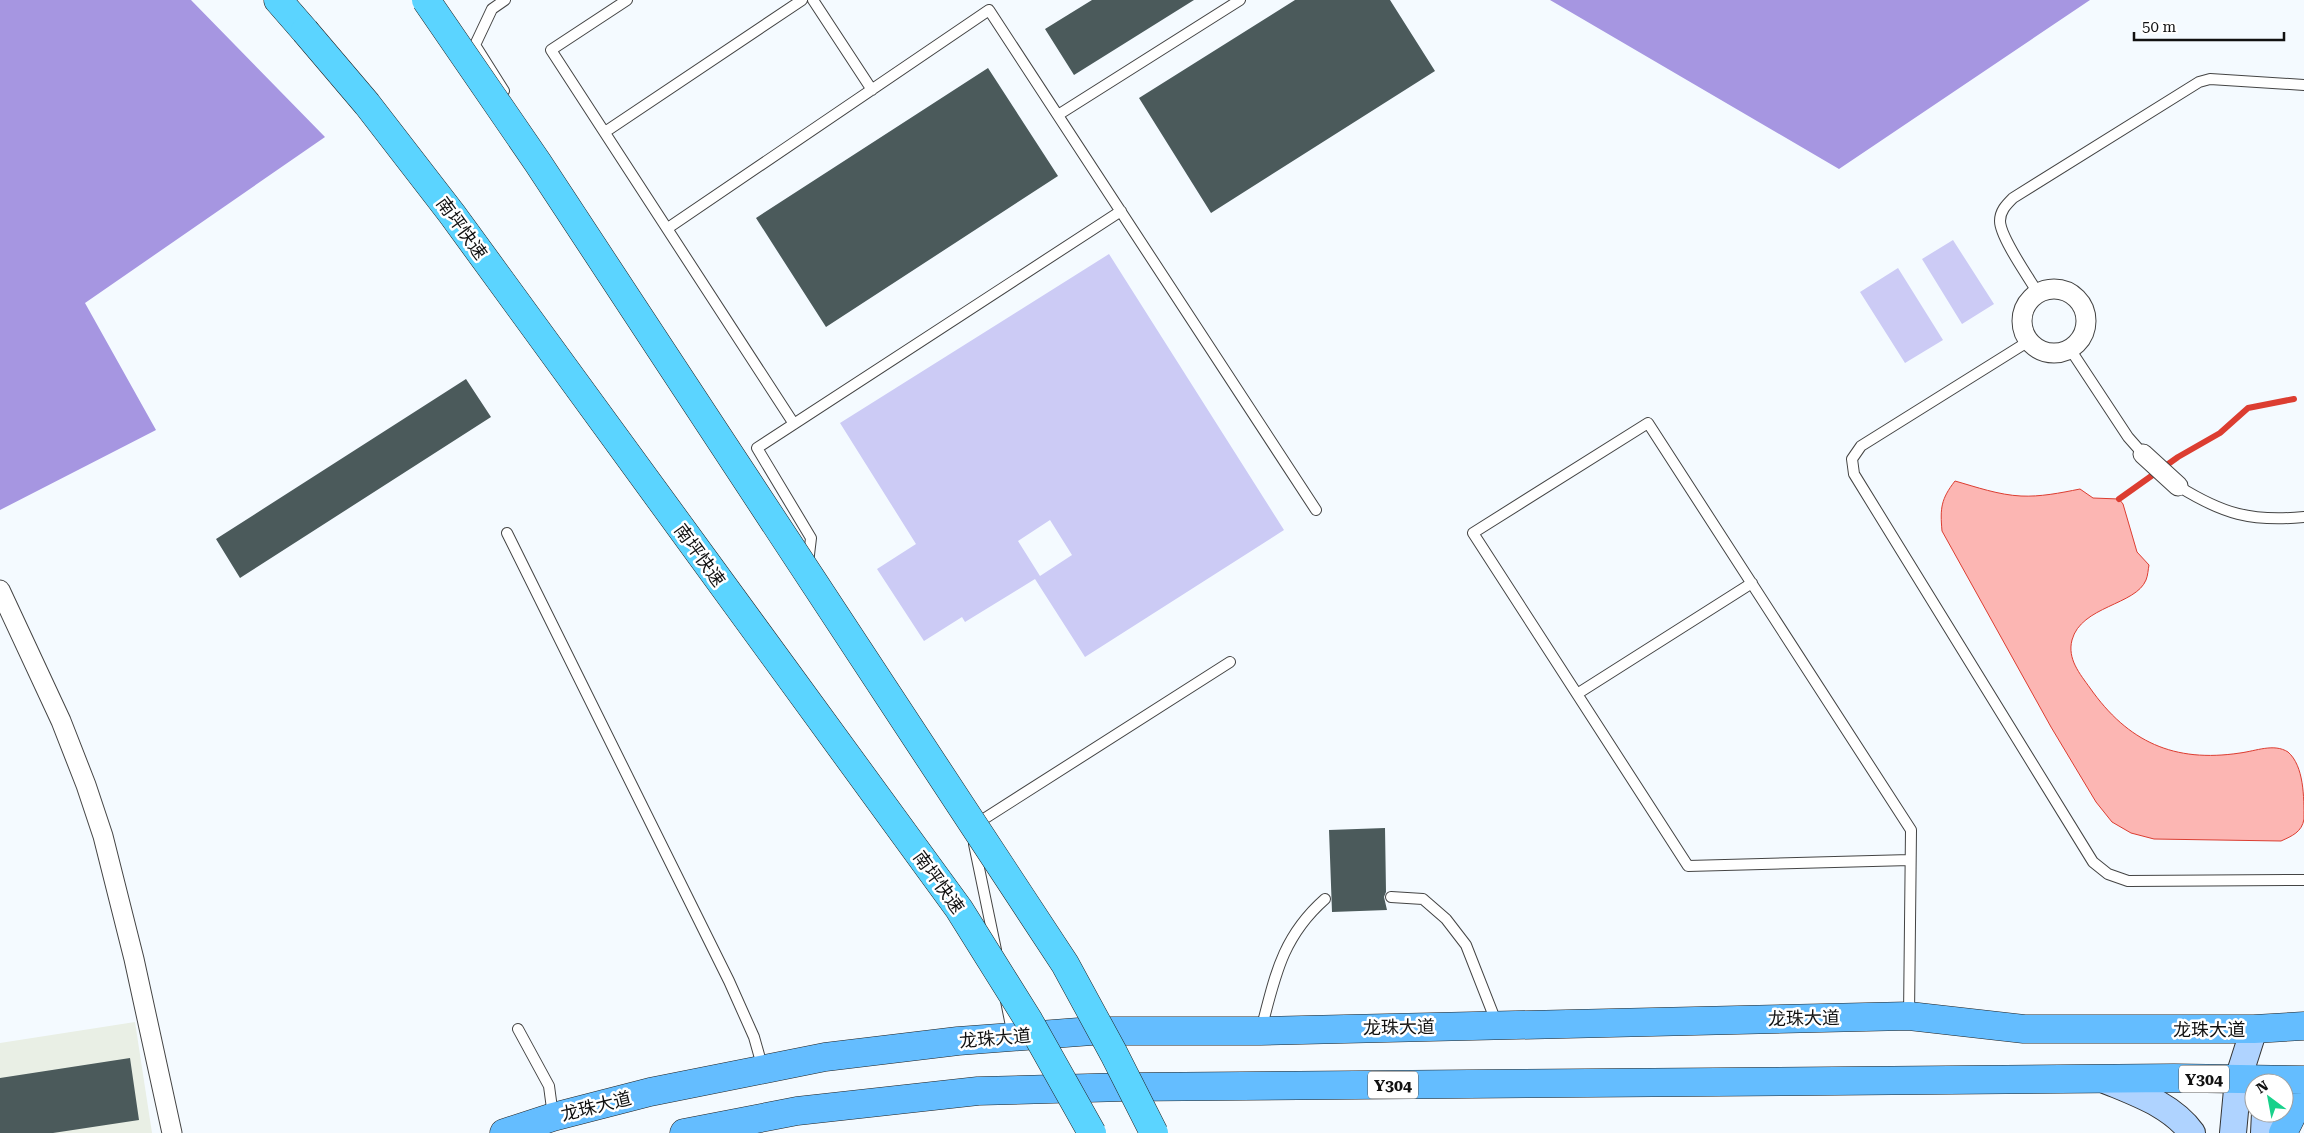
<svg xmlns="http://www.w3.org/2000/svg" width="2304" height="1133" viewBox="0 0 2304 1133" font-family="'Roboto Serif','Noto Sans SC',serif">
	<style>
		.industrial { fill: #e9efe5 }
		.forest { fill: #a696e1 }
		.pitch { fill: #cccbf5; fill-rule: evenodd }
		.water { fill: #fcb6b3; stroke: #dc3d31 }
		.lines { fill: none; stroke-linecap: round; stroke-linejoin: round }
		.stream { stroke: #dc3d31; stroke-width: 6 }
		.building { fill: #4b5a5b }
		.service-casing { stroke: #444; stroke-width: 12 }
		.minor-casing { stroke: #444; stroke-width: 21 }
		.secondary-casing { stroke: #333; stroke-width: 28 }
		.primary-casing { stroke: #222; stroke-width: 29 }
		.trunk-casing { stroke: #222; stroke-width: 29 }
		.service { stroke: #fff; stroke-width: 10 }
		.minor { stroke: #fff; stroke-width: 19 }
		.secondary { stroke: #afd3ff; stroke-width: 26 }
		.primary { stroke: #64bdff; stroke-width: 28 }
		.trunk { stroke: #5bd4ff; stroke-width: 28 }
		.trunk-bridge-casing { stroke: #222; stroke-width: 29; stroke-linecap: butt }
		.trunk-bridge { stroke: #5bd4ff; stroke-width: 28 }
		.labels { text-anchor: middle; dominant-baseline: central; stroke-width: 5; stroke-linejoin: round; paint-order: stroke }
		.shield { fill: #fff; stroke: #585858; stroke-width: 1 }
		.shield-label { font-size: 16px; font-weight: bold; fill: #111 }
		.street-label { font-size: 18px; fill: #111; stroke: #fff }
	</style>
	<rect width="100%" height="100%" fill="#f4faff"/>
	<!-- industrial -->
	<path class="industrial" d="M135,1022L152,1133H0V1043Z"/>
	<!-- forest -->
	<path class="forest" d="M0,0H191L325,137L85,303L156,430L0,510Z
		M1550,0H2090L1839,169Z"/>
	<!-- pitch -->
	<path class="pitch" d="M1953,240L1994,304L1962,324L1922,259Z
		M1109,254L1284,530L1085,657L1035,579L965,622L962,617L924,641L877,569L916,544L840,423ZM1050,520L1072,555L1040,576L1018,541Z
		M1898,268L1943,340L1905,363L1860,292Z"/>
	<!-- water -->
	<path class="water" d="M1955,481C1976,487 1999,495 2021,496C2040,497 2060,493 2080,489L2093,498L2119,499L2123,504L2137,552L2149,565C2148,570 2148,575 2146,580C2136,605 2081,606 2072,640C2067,659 2080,674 2090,688C2128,742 2174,763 2240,753C2256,751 2274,743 2288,752C2304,766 2304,797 2304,819C2302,832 2292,836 2281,841L2154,839L2131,833L2112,822L2096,802L2051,727L1942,531C1940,508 1941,499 1955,481Z"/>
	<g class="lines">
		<!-- stream -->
		<path class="stream" d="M2119,499L2178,457L2220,433L2248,408L2294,399"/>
	</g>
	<!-- building -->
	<path class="building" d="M1092,0H1194L1074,75L1045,29Z
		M1295,0H1390L1435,71L1211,213L1139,98Z
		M988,68L1058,176L826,327L756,218Z
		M466,379L491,417L240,578L216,539Z
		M1385,828L1386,892L1384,897L1387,910L1332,912L1329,830Z
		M130,1058L139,1120L53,1133H0V1078Z"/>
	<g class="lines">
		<!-- service casing -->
		<g class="service-casing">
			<path id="service" d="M627,0L551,50L794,424
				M813,0L872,90
				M504,91L475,45L492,9L505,0
				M1058,115L1240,0
				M605,132L802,0
				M668,228L989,10L1316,510
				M2038,293C2029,278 2000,237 2000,221C2000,211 2006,205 2013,198L2199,82L2210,79L2304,85
				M2029,341L1861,446L1852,459L1854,474L2093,862L2108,874L2128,881L2304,880
				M2070,349L2128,437L2143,454
				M2178,486C2223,514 2251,522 2304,517
				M507,533L729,981L754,1037L763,1069
				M808,563L811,538L757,448L1121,211
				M1752,583L1577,694L1688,866L1910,860
				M1577,694L1473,533L1648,423L1911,830L1909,1016
				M976,824L1230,662
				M974,844L996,950
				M1391,897L1423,899L1446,919L1466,945L1497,1024
				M1006,1001L1013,1036
				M518,1029L549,1086L553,1116
				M1261,1030C1275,976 1282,937 1325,899"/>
		</g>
		<!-- minor casing -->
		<g class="minor-casing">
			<path id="minor" d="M2022 321a32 32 0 1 1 64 0a32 32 0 1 1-64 0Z
				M2143,454L2178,486
				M0,590L61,721L86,785L103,836L134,959L172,1133"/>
		</g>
		<!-- secondary casing -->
		<g class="secondary-casing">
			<path id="secondary" d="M2105,1080C2136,1093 2172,1105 2192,1133
				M2233,1133L2238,1079L2254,1029
				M2264,1133L2265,1113"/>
		</g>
		<!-- primary casing -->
		<g class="primary-casing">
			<path id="primary" d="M504,1133L553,1117L650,1092L825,1057L958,1041L1092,1031H1260L1909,1016L2024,1029H2254L2304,1026
				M684,1133L797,1111L978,1091L1125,1087L2174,1078L2304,1080
				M2283,1133L2292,1115L2304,1101"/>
		</g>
		<!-- trunk casing -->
		<g class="trunk-casing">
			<path id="trunk" d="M278,0L305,31"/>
		</g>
		<!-- service -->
		<use href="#service" class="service"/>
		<!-- minor -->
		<use href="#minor" class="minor"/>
		<!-- secondary -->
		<use href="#secondary" class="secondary"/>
		<!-- primary -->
		<use href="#primary" class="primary"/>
		<!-- trunk -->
		<use href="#trunk" class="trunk"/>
		<!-- trunk-bridge casing -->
		<g class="trunk-bridge-casing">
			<path id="trunk-bridge" d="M426,0L538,163L1065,964L1114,1054L1154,1133
				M305,31L367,104L452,214L959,909L1029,1021L1092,1133"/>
		</g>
		<!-- trunk-bridge -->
		<use href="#trunk-bridge" class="trunk-bridge"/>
	</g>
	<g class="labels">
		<!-- shield labels -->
		<g class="shield">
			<rect x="2179" y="1065.5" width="50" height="27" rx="4"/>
			<rect x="1368" y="1071.5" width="50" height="27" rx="4"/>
		</g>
		<g class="shield-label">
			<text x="2204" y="1079">Y304</text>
			<text x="1393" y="1085">Y304</text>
		</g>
		<!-- street labels -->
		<g class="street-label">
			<text transform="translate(462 228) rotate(54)">南坪快速</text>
			<text transform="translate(700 555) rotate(54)">南坪快速</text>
			<text transform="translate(939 882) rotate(54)">南坪快速</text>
			<text transform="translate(1804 1018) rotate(-1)">龙珠大道</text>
			<text transform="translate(1399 1027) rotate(-1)">龙珠大道</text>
			<text x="2209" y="1029">龙珠大道</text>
			<text transform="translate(995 1038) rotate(-5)">龙珠大道</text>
			<text transform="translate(596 1106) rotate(-14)">龙珠大道</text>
		</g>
	</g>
	<!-- north arrow -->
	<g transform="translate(2269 1098) rotate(328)"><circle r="24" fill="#ffffff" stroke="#a0a0a0"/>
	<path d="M0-4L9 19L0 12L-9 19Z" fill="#18d18b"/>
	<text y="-8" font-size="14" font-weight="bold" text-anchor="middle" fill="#111111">N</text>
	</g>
	<!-- scale -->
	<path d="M2134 32v8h150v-8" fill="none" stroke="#111111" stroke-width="2.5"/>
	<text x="2142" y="32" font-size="15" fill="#111111" stroke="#ffffff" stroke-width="4" paint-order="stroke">50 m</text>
</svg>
